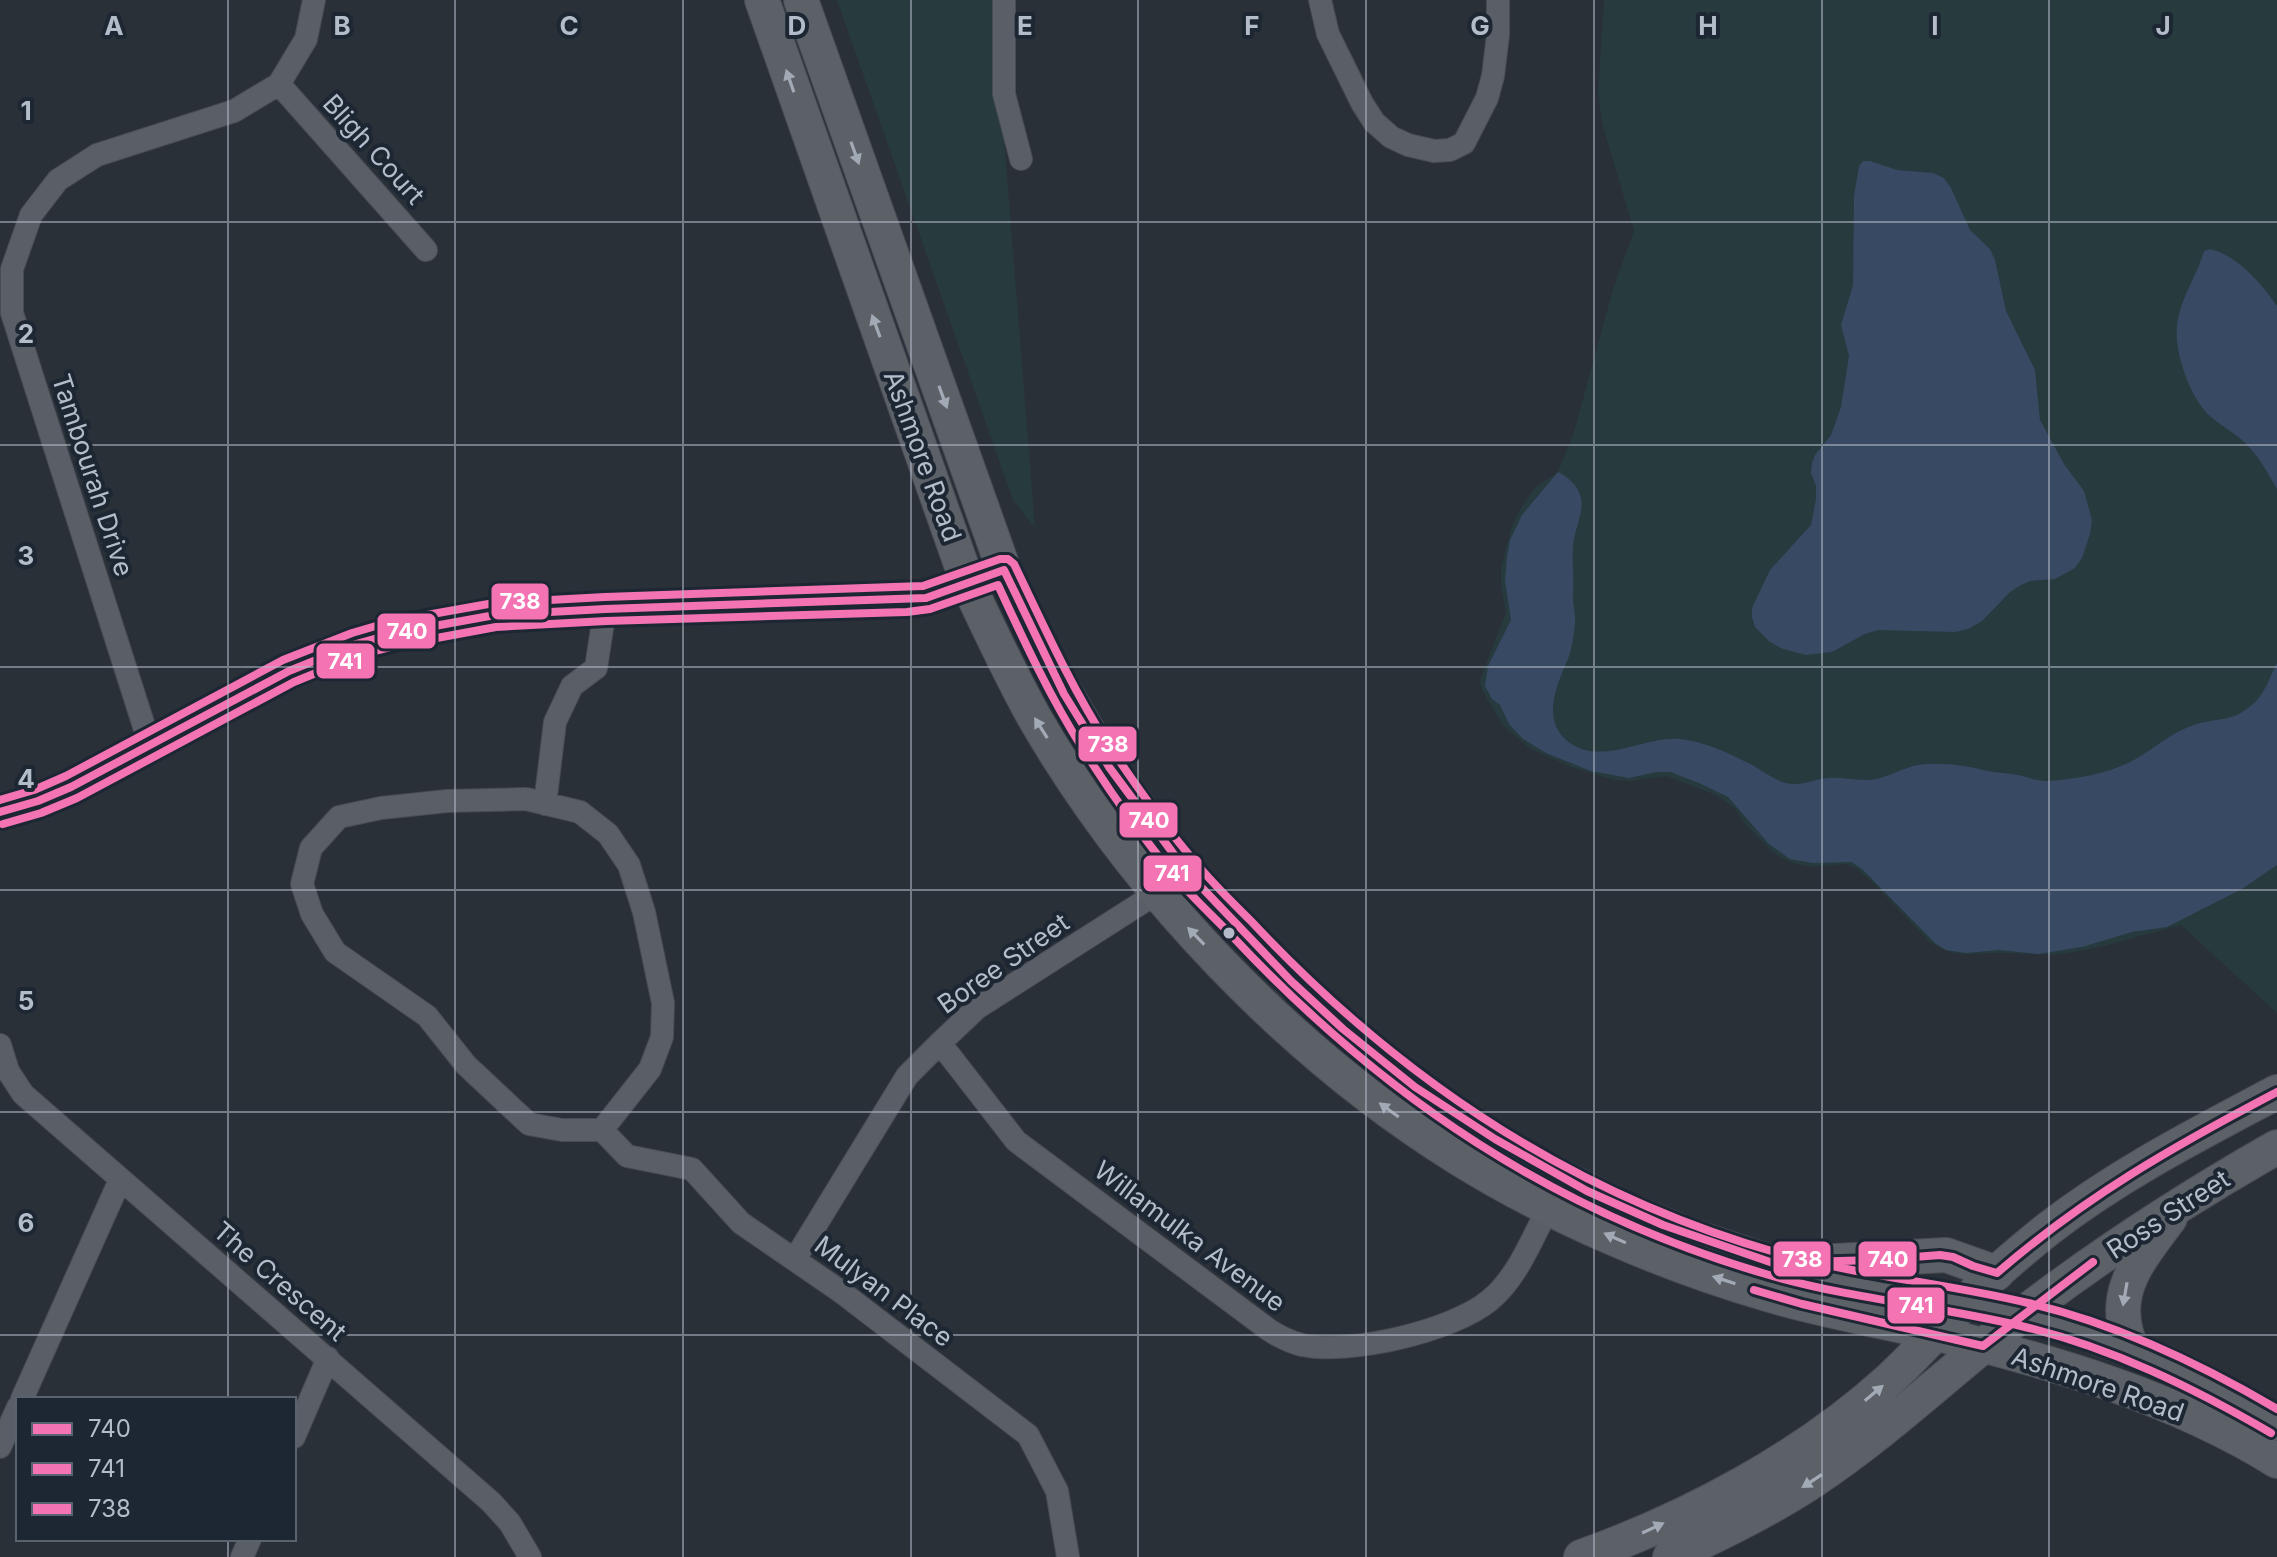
<svg xmlns="http://www.w3.org/2000/svg" width="2277" height="1557" viewBox="0 0 2277 1557" font-family="Inter,sans-serif">
	<style>
		.green { fill: #273a3e }
		.water { fill: #384963 }
		.lines { fill: none; stroke-linecap: round; stroke-linejoin: round }
		.street-casing { stroke: #484c53; stroke-width: 24 }
		.secondary-casing { stroke: #484c53; stroke-width: 32 }
		.primary-casing { stroke: #484c55; stroke-width: 36 }
		.street { stroke: #5a5e66; stroke-width: 22 }
		.secondary { stroke: #595d64; stroke-width: 30 }
		.primary { stroke: #5c6168; stroke-width: 34 }
		.bus-1-casing { stroke: #1d2633; stroke-width: 14 }
		.bus-2-casing { stroke: #1d2633; stroke-width: 14 }
		.bus-3-casing { stroke: #1d2633; stroke-width: 14 }
		.bus-1 { stroke: #f373b3; stroke-width: 8 }
		.bus-2 { stroke: #f373b3; stroke-width: 8 }
		.bus-3 { stroke: #f373b3; stroke-width: 8 }
		.oneway { fill: #a2aab6 }
		.grid { fill: none; stroke: #b4bcc9; stroke-width: 2; stroke-opacity: 0.55 }
		.bus-dot { fill: #b4bcc9; stroke: #1d2633; stroke-width: 3 }
		.labels { text-anchor: middle; dominant-baseline: central; stroke-width: 8; stroke-linejoin: round; paint-order: stroke }
		.street-label { font-size: 26px; fill: #b4bcc9; stroke: #1d2633 }
		.grid-label { font-size: 26px; text-anchor: middle; font-weight: bold; fill: #b4bcc9; stroke: #1d2633; stroke-width: 8; stroke-linejoin: round; paint-order: stroke }
		.line-badge { stroke: #1d2633; stroke-width: 3 }
		.badge-label { font-size: 22px; text-anchor: middle; font-weight: bold; fill: #fff }
	</style>
	<rect width="100%" height="100%" fill="#2a3038"/>
	<!-- green -->
	<path class="green" d="M837,0H993L1035,528L1013,500Z
		M1604,0H2277V1013L2181,925C2145,934 2110,946 2074,952C2049,957 2025,953 2000,953C1973,952 1955,960 1930,942L1871,881L1856,868L1846,864L1811,867L1793,863L1775,854L1746,825L1734,808L1718,796L1667,776L1631,781L1614,780L1571,767L1529,748L1503,725L1482,690L1480,680L1506,612L1501,584V567L1512,526L1520,509L1536,487L1558,472L1574,432L1613,289L1634,231L1602,123L1598,93Z"/>
	<!-- water -->
	<path class="water" d="M1863,161H1870L1897,170L1933,173L1944,178L1951,188L1970,230L1990,249L1995,260L2006,311L2035,370L2040,420L2064,464L2084,491L2092,520L2090,534L2082,558L2075,568L2055,579L2030,581L2021,585L2010,592L1982,621L1968,629L1955,632L1878,630L1865,634L1832,652L1806,655L1783,649L1770,642L1755,627L1752,617V608L1770,570L1811,525L1816,499V486L1811,473L1812,463L1815,455L1831,435L1841,407L1849,356L1841,325L1853,285L1854,196L1859,166Z
		M2210,249C2237,255 2262,284 2277,306V489C2269,475 2261,460 2250,448C2239,435 2224,428 2211,417C2191,400 2174,353 2177,327C2179,300 2197,276 2204,251Z
		M1558,472C1569,478 1578,485 1581,498C1584,512 1574,531 1573,546C1572,562 1574,578 1573,593C1572,603 1576,613 1575,623C1574,634 1572,649 1568,659C1558,683 1542,715 1564,738C1597,770 1644,735 1680,739C1707,742 1730,754 1754,766C1766,773 1778,783 1792,784C1804,785 1816,779 1828,778C1844,777 1860,782 1876,779C1894,775 1909,764 1928,764C1949,763 1967,766 1988,771C1997,773 2008,773 2018,775C2028,777 2036,781 2047,781C2076,779 2108,774 2134,760C2157,747 2171,732 2197,724C2221,717 2231,723 2253,704C2265,694 2270,676 2277,663V865L2242,889L2167,927L2132,932L2082,947L2038,954L1999,950L1966,953L1946,950L1936,944L1863,870L1852,862L1812,863L1790,859L1769,844L1728,797L1699,783L1670,772H1656L1629,778L1591,771L1546,753L1523,739L1509,724L1500,705L1492,699L1485,686L1488,666L1511,620L1505,581L1507,556L1510,540L1522,515Z"/>
	<g class="lines">
		<!-- street casing -->
		<g class="street-casing">
			<path id="street" d="M1004,0V94L1021,159
				M1320,0L1328,34L1362,103L1374,122L1391,137L1408,145L1434,151L1450,150L1464,143L1487,98L1493,76L1498,35V0
				M279,84L426,250
				M150,745L12,313V269L31,215L58,180L97,155L234,111L279,84L306,39L314,0
				M545,804L555,722L572,686L596,668L605,609
				M940,1043L1016,1141L1269,1330C1280,1337 1290,1342 1302,1345C1350,1355 1453,1331 1490,1300C1518,1277 1532,1238 1549,1207
				M0,1045L8,1071L23,1094L491,1502L510,1523L530,1557
				M602,1130L650,1069L662,1037L663,1003L644,912L629,865L608,834L580,812L526,799L447,801L381,808L339,817L311,848L302,884L312,914L335,952L427,1016L466,1065L529,1124L562,1130H602L627,1156L692,1169L741,1223L840,1291L1028,1435L1057,1491L1068,1557
				M795,1259L907,1076L940,1043L977,1008L1157,893
				M22,1399L120,1180
				M294,1437L328,1358
				M0,1447L18,1407
				M242,1557L250,1539"/>
		</g>
		<!-- secondary casing -->
		<g class="secondary-casing">
			<path id="secondary" d="M0,812L38,801L71,787L289,671L356,644L396,633L495,615L605,609L906,600L926,598L1004,570"/>
		</g>
		<!-- primary casing -->
		<g class="primary-casing">
			<path id="primary" d="M762,0L968,584C989,629 1010,674 1034,717C1134,890 1291,1054 1460,1159C1552,1216 1666,1265 1770,1295C1825,1311 1882,1321 1938,1334C2053,1362 2176,1398 2277,1461
				M801,0L1004,570L1049,665L1109,767L1187,872L1291,981L1382,1061L1454,1114L1530,1161L1625,1209L1689,1235L1773,1263L1858,1284L2023,1314L2066,1326L2166,1363L2209,1384L2277,1423
				M1817,1262L1946,1255L1997,1273
				M2132,1349C2107,1294 2139,1260 2170,1218
				M1581,1557C1690,1518 1803,1458 1890,1379C1915,1356 1938,1330 1962,1306C1988,1278 2018,1253 2048,1229C2119,1174 2198,1134 2277,1092
				M1670,1557C1719,1534 1769,1510 1814,1480C1889,1430 1953,1368 2024,1313C2104,1252 2189,1197 2277,1147"/>
		</g>
		<!-- street -->
		<use href="#street" class="street"/>
		<!-- secondary -->
		<use href="#secondary" class="secondary"/>
		<!-- primary -->
		<use href="#primary" class="primary"/>
		<!-- bus-1 casing -->
		<g class="bus-1-casing">
			<path id="bus-1" d="M0,812L38,801L71,787L289,671L356,644L396,633L495,615L605,609L926,598L1004,570L1064,694L1109,767L1187,872L1291,981L1343,1029L1415,1087L1495,1139L1587,1191L1663,1225L1773,1263L1875,1260L1940,1255L1953,1257L1973,1266L1997,1273C2086,1196 2174,1146 2277,1092
				M1754,1290L1802,1304L1983,1346L2093,1262"/>
		</g>
		<!-- bus-2 casing -->
		<g class="bus-2-casing">
			<path id="bus-2" d="M3,824L41,813L77,798L294,682L360,655L399,645L496,627L606,621L907,612L930,609L998,585C1024,641 1050,697 1083,749C1111,794 1143,838 1177,879C1194,899 1214,917 1233,937C1384,1098 1555,1213 1769,1275C1852,1299 1938,1306 2021,1326C2110,1347 2192,1387 2271,1433"/>
		</g>
		<!-- bus-3 casing -->
		<g class="bus-3-casing">
			<path id="bus-3" d="M0,800L34,790L66,776L283,660L352,633L393,621L494,603L605,597L923,586L1000,559H1008L1014,564C1043,624 1070,685 1106,741C1134,783 1163,825 1196,863C1213,884 1232,902 1251,921C1397,1077 1570,1194 1778,1253C1860,1276 1945,1283 2028,1303C2117,1324 2199,1363 2277,1409"/>
		</g>
		<!-- bus-1 -->
		<use href="#bus-1" class="bus-1"/>
		<!-- bus-2 -->
		<use href="#bus-2" class="bus-2"/>
		<!-- bus-3 -->
		<use href="#bus-3" class="bus-3"/>
	</g>
	<!-- one-way arrows -->
	<defs><path id="oneway-solid" d="M-6-.8H1V-3.2L6.5 0L1 3.2V.8H-6Z" transform="scale(2)"/></defs>
	<g class="oneway">
		<use href="#oneway-solid" transform="translate(790 81) rotate(-109)"/>
		<use href="#oneway-solid" transform="translate(855 153) rotate(70)"/>
		<use href="#oneway-solid" transform="translate(876 326) rotate(-110)"/>
		<use href="#oneway-solid" transform="translate(943 397) rotate(70)"/>
		<use href="#oneway-solid" transform="translate(1041 728) rotate(-122)"/>
		<use href="#oneway-solid" transform="translate(1196 936) rotate(-134)"/>
		<use href="#oneway-solid" transform="translate(1389 1110) rotate(-144)"/>
		<use href="#oneway-solid" transform="translate(1615 1238) rotate(-156)"/>
		<use href="#oneway-solid" transform="translate(1724 1280) rotate(-162)"/>
		<use href="#oneway-solid" transform="translate(2125 1294) rotate(100)"/>
		<use href="#oneway-solid" transform="translate(1874 1393) rotate(-40)"/>
		<use href="#oneway-solid" transform="translate(1812 1481) rotate(147)"/>
		<use href="#oneway-solid" transform="translate(1653 1528) rotate(-25)"/>
	</g>
	<!-- grid -->
	<path class="grid" d="M228,0V1399M455,0V1557M683,0V1557M911,0V1557M1138,0V1557M1366,0V1557M1594,0V1557M1822,0V1557M2049,0V1557M0,222H2277M0,445H2277M0,667H2277M0,890H2277M0,1112H2277M0,1335H2277M228,1539V1557"/>
	<!-- markers -->
	<circle class="bus-dot" cx="1229" cy="933" r="7"/>
	<g class="labels">
		<!-- street labels -->
		<g class="street-label">
			<text transform="translate(374 149) rotate(48)">Bligh Court</text>
			<text transform="translate(923 456) rotate(70)">Ashmore Road</text>
			<text transform="translate(93 475) rotate(72)">Tambourah Drive</text>
			<text transform="translate(1003 963) rotate(-35)">Boree Street</text>
			<text transform="translate(2168 1214) rotate(-33)">Ross Street</text>
			<text transform="translate(1190 1236) rotate(37)">Willamulka Avenue</text>
			<text transform="translate(280 1281) rotate(41)">The Crescent</text>
			<text transform="translate(884 1291) rotate(37)">Mulyan Place</text>
			<text transform="translate(2098 1384) rotate(19)">Ashmore Road</text>
		</g>
	</g>
	<g class="grid-label">
		<text x="114" y="35">A</text>
		<text x="342" y="35">B</text>
		<text x="569" y="35">C</text>
		<text x="797" y="35">D</text>
		<text x="1025" y="35">E</text>
		<text x="1252" y="35">F</text>
		<text x="1480" y="35">G</text>
		<text x="1708" y="35">H</text>
		<text x="1935" y="35">I</text>
		<text x="2163" y="35">J</text>
		<text x="26" y="120">1</text>
		<text x="26" y="343">2</text>
		<text x="26" y="565">3</text>
		<text x="26" y="788">4</text>
		<text x="26" y="1010">5</text>
		<text x="26" y="1232">6</text>
	</g>
	<g class="line-badge">
		<rect x="490" y="582" width="60" height="39" rx="8" fill="#f373b3"/>
		<rect x="376" y="612" width="61" height="38" rx="8" fill="#f373b3"/>
		<rect x="315" y="642" width="61" height="38" rx="8" fill="#f373b3"/>
		<rect x="1077" y="725" width="61" height="38" rx="8" fill="#f373b3"/>
		<rect x="1118" y="801" width="61" height="38" rx="8" fill="#f373b3"/>
		<rect x="1142" y="854" width="61" height="39" rx="8" fill="#f373b3"/>
		<rect x="1857" y="1240" width="61" height="38" rx="8" fill="#f373b3"/>
		<rect x="1772" y="1240" width="60" height="38" rx="8" fill="#f373b3"/>
		<rect x="1886" y="1286" width="60" height="39" rx="8" fill="#f373b3"/>
	</g>
	<g class="badge-label">
		<text x="520" y="609">738</text>
		<text x="407" y="639">740</text>
		<text x="345" y="669">741</text>
		<text x="1108" y="752">738</text>
		<text x="1149" y="828">740</text>
		<text x="1172" y="881">741</text>
		<text x="1888" y="1267">740</text>
		<text x="1802" y="1267">738</text>
		<text x="1916" y="1313">741</text>
	</g>
	<!-- legend -->
	<rect x="16" y="1397" width="280" height="144" fill="#1d2633" stroke="#59626f" stroke-width="2"/>
	<rect x="32" y="1423" width="40" height="12" fill="#f373b3" stroke="#59626f" stroke-width="2"/>
	<text x="88" y="1437" font-size="24" fill="#b4bcc9">740</text>
	<rect x="32" y="1463" width="40" height="12" fill="#f373b3" stroke="#59626f" stroke-width="2"/>
	<text x="88" y="1477" font-size="24" fill="#b4bcc9">741</text>
	<rect x="32" y="1503" width="40" height="12" fill="#f373b3" stroke="#59626f" stroke-width="2"/>
	<text x="88" y="1517" font-size="24" fill="#b4bcc9">738</text>
</svg>
